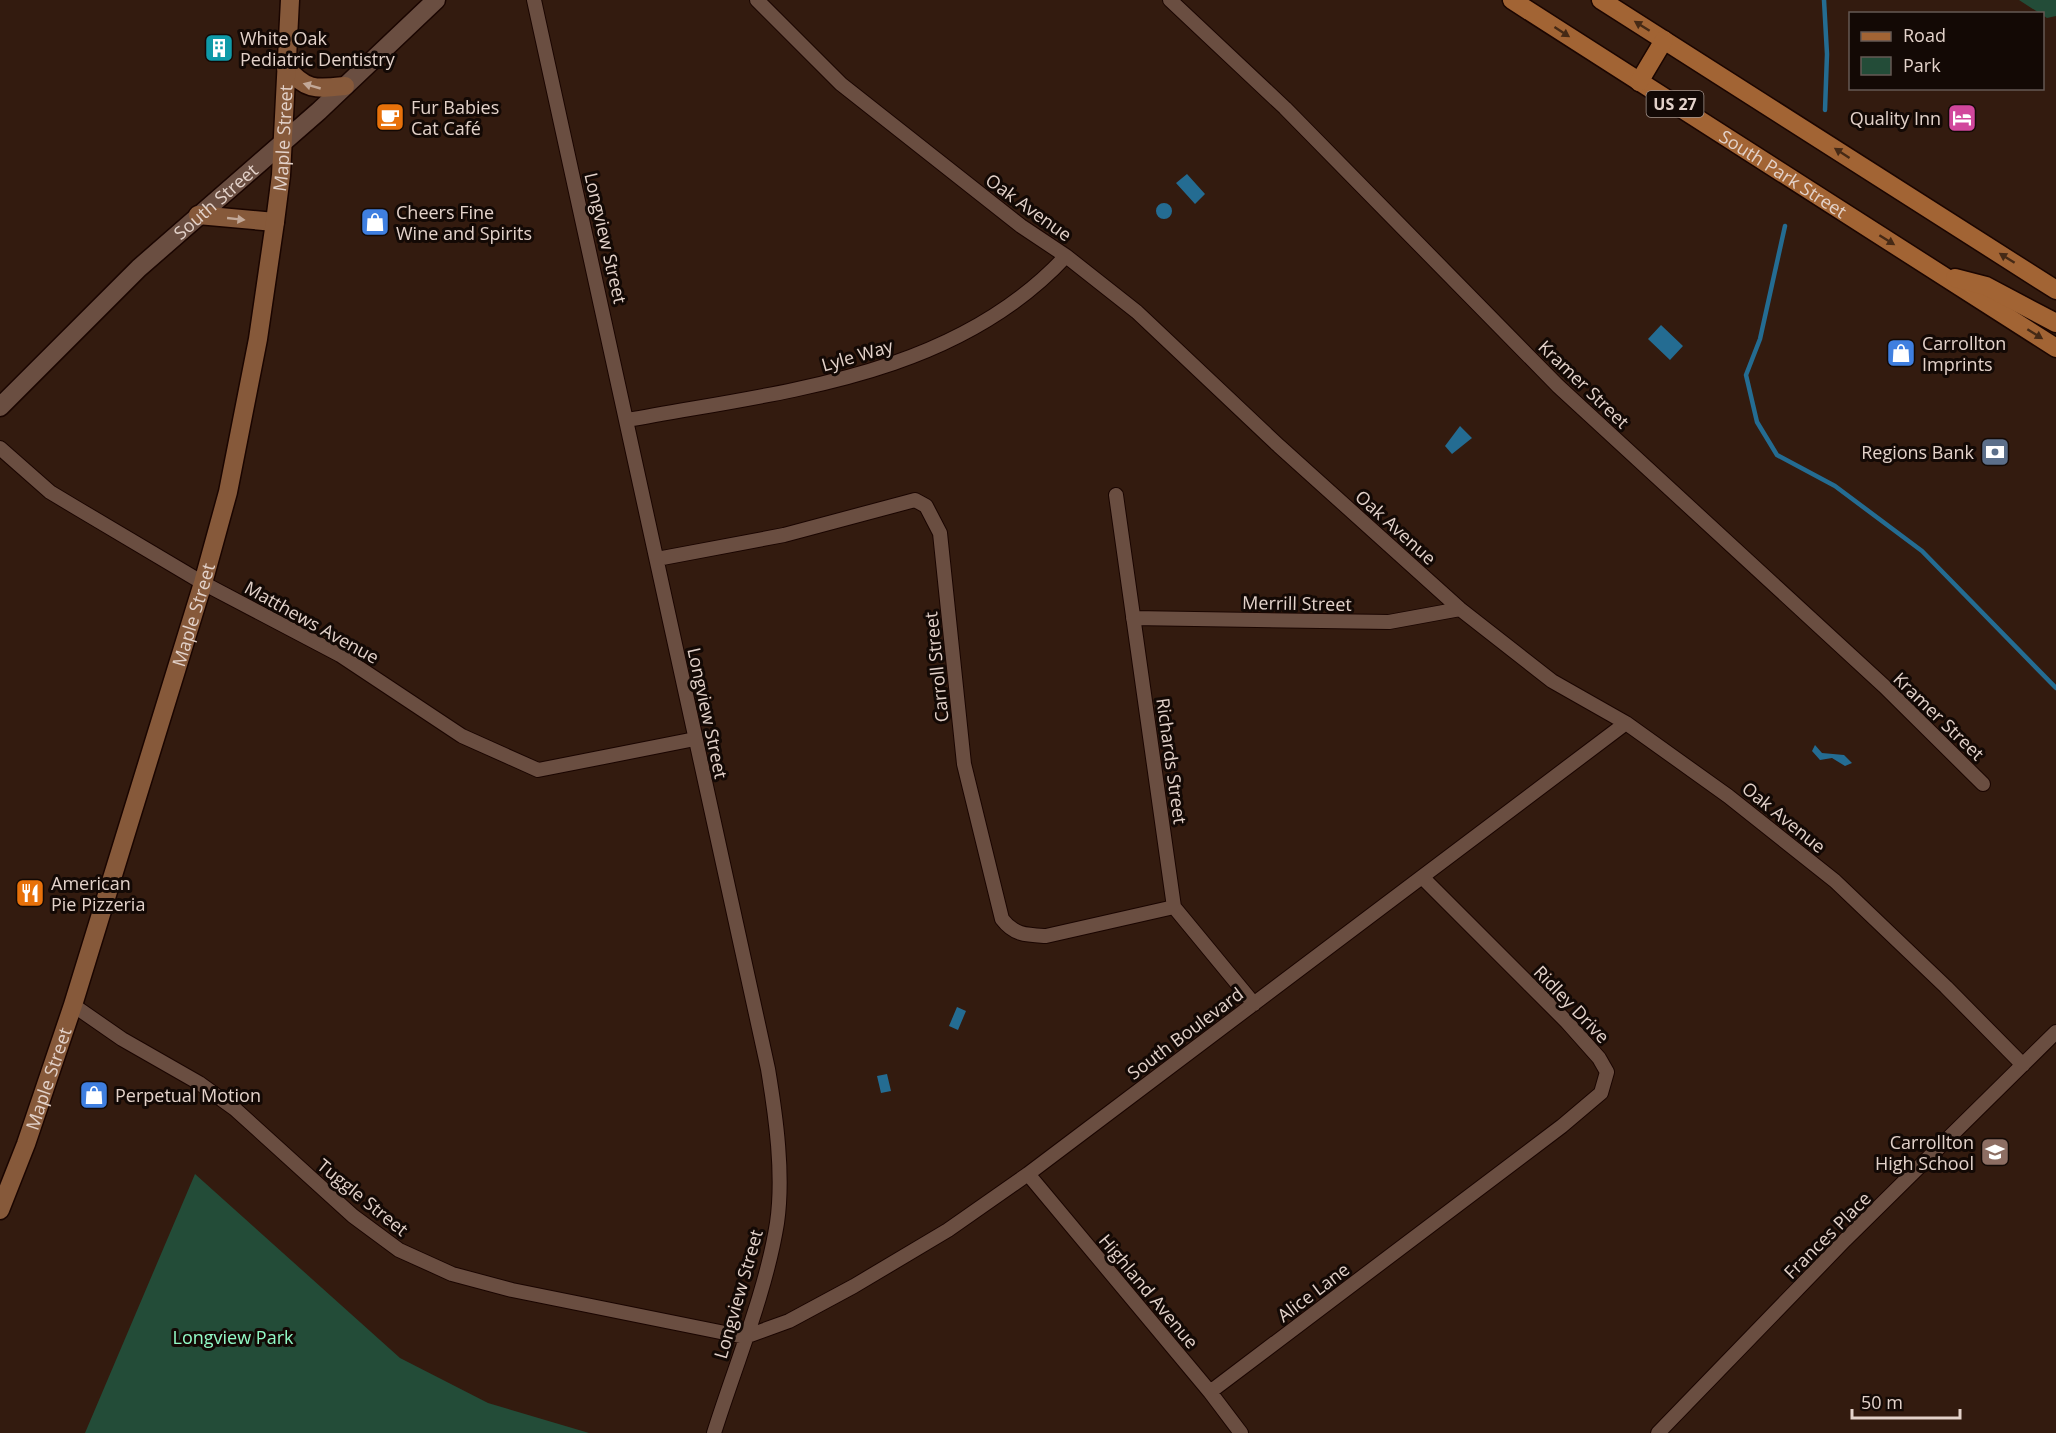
<svg xmlns="http://www.w3.org/2000/svg" width="2056" height="1433" viewBox="0 0 2056 1433" font-family="'Open Sans',sans-serif">
	<style>
		.green { fill: #234c38 }
		.water { fill: #246c92 }
		.lines { fill: none; stroke-linecap: round; stroke-linejoin: round }
		.stream { stroke: #246c92; stroke-width: 4.5 }
		.minor-casing { stroke: #1a0500; stroke-width: 16 }
		.tertiary-casing { stroke: #1a0500; stroke-width: 21 }
		.secondary-casing { stroke: #1a0500; stroke-width: 21 }
		.primary-casing { stroke: #1a0500; stroke-width: 21 }
		.minor { stroke: #6a4e41; stroke-width: 14 }
		.tertiary { stroke: #6a4e41; stroke-width: 18 }
		.secondary { stroke: #86593a; stroke-width: 18 }
		.primary { stroke: #a26434; stroke-width: 18 }
		.oneway { fill: #452915 }
		.oneway2 { fill: #c2a898 }
		.labels { text-anchor: middle; dominant-baseline: central; stroke-width: 6; stroke-linejoin: round; paint-order: stroke }
		.shield { fill: #130905; stroke: #a5968f; stroke-width: 1.5 }
		.shield-label { font-size: 16px; font-weight: bold; fill: #e3d2ca }
		.poi-label { font-size: 18px; fill: #e3d2ca; stroke: #130905; text-anchor: start }
		.street-label { font-size: 18px; fill: #e3d2ca; stroke: #130905 }
		.park-label { font-size: 18px; fill: #92fbc7; stroke: #130905 }
	</style>
	<rect width="100%" height="100%" fill="#331b0f"/>
	<!-- green -->
	<path class="green" d="M2019,0H2056V16L2047,18Z
		M195,1174L400,1358L488,1403L589,1433H85Z"/>
	<!-- water -->
	<path class="water" d="M1187,174L1205,194L1195,204L1176,183Z
		M1156 211a8 8 0 1 1 16 0a8 8 0 1 1-16 0Z
		M1661,325L1683,346L1670,360L1648,339Z
		M1460,426L1472,438L1452,454L1445,446Z
		M1815,745L1822,753L1844,755L1852,763L1845,766L1832,758L1820,760L1812,751Z
		M957,1007L966,1011L958,1030L949,1026Z
		M887,1074L891,1091L881,1093L877,1076Z"/>
	<g class="lines">
		<!-- stream -->
		<path class="stream" d="M1824,0L1827,54L1825,110
			M1785,226L1760,339L1746,375L1757,422L1777,455L1835,486L1922,551L2056,688"/>
		<!-- minor casing -->
		<g class="minor-casing">
			<path id="minor" d="M534,0L768,1069C776,1117 784,1175 777,1223C766,1292 735,1366 714,1433
				M757,0L841,84L1021,226L1066,256L1137,312L1279,446L1460,609L1552,681L1626,723L1728,796L1835,881L1946,987L2023,1065
				M1170,0L1285,108L1558,386L1884,686L1983,784
				M628,420C782,391 953,378 1066,256
				M0,448L50,492L80,510L203,583L340,655L462,736L538,770L695,739
				M1116,495L1174,907L1254,1004
				M657,559L784,535L915,500L926,506L940,533L964,764L1002,919C1014,935 1026,935 1046,936L1174,907
				M1133,618L1389,622L1460,609
				M73,1005L122,1039L199,1083L235,1109L353,1216L399,1250L452,1274L512,1290L745,1337L789,1321L854,1286L948,1230L1028,1174L1626,723
				M1028,1174L1210,1392L1241,1433
				M1210,1392L1562,1126L1601,1093L1607,1072L1599,1058L1567,1022L1423,878
				M1658,1433L1845,1240L2056,1032"/>
		</g>
		<!-- tertiary casing -->
		<g class="tertiary-casing">
			<g id="tertiary">
				<path id="s1" d="M0,407L139,268L319,111L436,0"/>
			</g>
		</g>
		<!-- secondary casing -->
		<g class="secondary-casing">
			<g id="secondary">
				<path d="M286,67C306,91 316,89 345,86"/>
				<path d="M198,215L275,222"/>
				<path id="s2" d="M0,1210L26,1144L73,1005L203,583L228,492L258,339L275,222L281,175L290,0"/>
			</g>
		</g>
		<!-- primary casing -->
		<g class="primary-casing">
			<g id="primary">
				<path id="s3" d="M1512,0L2056,348"/>
				<path d="M1601,0L2056,290"/>
				<path d="M1639,82L1664,40"/>
				<path d="M1955,278L1986,286L2056,323"/>
			</g>
		</g>
		<!-- minor -->
		<use href="#minor" class="minor"/>
		<!-- tertiary -->
		<use href="#tertiary" class="tertiary"/>
		<!-- secondary -->
		<use href="#secondary" class="secondary"/>
		<!-- primary -->
		<use href="#primary" class="primary"/>
	</g>
	<!-- one-way arrows -->
	<defs><path id="oneway-solid" d="M-6-.8H1V-3.2L6.5 0L1 3.2V.8H-6Z" transform="scale(1.5)"/></defs>
	<g class="oneway">
		<use href="#oneway-solid" transform="translate(1642 26) rotate(-148)"/>
		<use href="#oneway-solid" transform="translate(1562 32) rotate(33)"/>
		<use href="#oneway-solid" transform="translate(1842 153) rotate(-147)"/>
		<use href="#oneway-solid" transform="translate(1887 240) rotate(32)"/>
		<use href="#oneway-solid" transform="translate(2007 258) rotate(-148)"/>
		<use href="#oneway-solid" transform="translate(2035 334) rotate(32)"/>
	</g>
	<g class="oneway2">
		<use href="#oneway-solid" transform="translate(312 86) rotate(-164)"/>
		<use href="#oneway-solid" transform="translate(236 219) rotate(6)"/>
	</g>
	<!-- icons -->
	<defs>
		<g id="building-square" transform="scale(1.5)"><rect x="-9" y="-9" width="18" height="18" rx="4" fill="#0f9aa8" stroke="#130905"/><path d="M-4-6H4V6H1V3H-1V6H-4ZM-2.5-4.3h1.7v1.8h-1.7ZM.8-4.3h1.7v1.8H.8ZM-2.5-1h1.7V.8h-1.7ZM.8-1h1.7V.8H.8Z" fill="#fff"/></g>
		<g id="cafe-square" transform="scale(1.5)"><rect x="-9" y="-9" width="18" height="18" rx="4" fill="#e8710a" stroke="#130905"/><path d="M-5.5-4.5H6V0H3Q3 3.5 0 3.5H-2.5Q-5.5 3.5-5.5 0ZM3-3.2v2h1.7v-2ZM-6 4.5H4V6H-6Z" fill="#fff"/></g>
		<g id="hotel-square" transform="scale(1.5)"><rect x="-9" y="-9" width="18" height="18" rx="4" fill="#d1479c" stroke="#130905"/><path d="M-6-4.5h1.5V1H6V5H4.5V3h-9V5H-6ZM-4 0a1.8 1.8 0 1 1 3.6 0ZM.5 0V-2.5h3Q6-2.5 6 0Z" fill="#fff"/></g>
		<g id="shop-square" transform="scale(1.5)"><rect x="-9" y="-9" width="18" height="18" rx="4" fill="#3f7fe0" stroke="#130905"/><path d="M-5-2.5h2.3a2.7 3.5 0 0 1 5.4 0H5L5.5 6h-11ZM-1.5-2.5h3a1.5 2.3 0 0 0-3 0Z" fill="#fff"/></g>
		<g id="bank-square" transform="scale(1.5)"><rect x="-9" y="-9" width="18" height="18" rx="4" fill="#5c6f8a" stroke="#130905"/><path d="M-6-4H6V4H-6ZM0-2.3a2.3 2.3 0 1 0 0 4.6a2.3 2.3 0 1 0 0-4.6Z" fill="#fff"/></g>
		<g id="restaurant-square" transform="scale(1.5)"><rect x="-9" y="-9" width="18" height="18" rx="4" fill="#e8710a" stroke="#130905"/><path d="M-5-6h1v4h1v-4h1v4h1v-4h1v5L-1.5 .5V6h-2V.5L-5-1ZM5-6V6H3V1.5H1.5Q1.5-4 5-6Z" fill="#fff"/></g>
		<g id="school-square" transform="scale(1.5)"><rect x="-9" y="-9" width="18" height="18" rx="4" fill="#8d6e63" stroke="#130905"/><path d="M0-5L7-2L0 1L-7-2ZM-4 1L0 2.5L4 1V4Q0 6-4 4Z" fill="#fff"/></g>
	</defs>
	<g fill-rule="evenodd">
		<use href="#building-square" x="219" y="48"/>
		<use href="#cafe-square" x="390" y="117"/>
		<use href="#hotel-square" x="1962" y="118"/>
		<use href="#shop-square" x="375" y="222"/>
		<use href="#shop-square" x="1901" y="353"/>
		<use href="#bank-square" x="1995" y="452"/>
		<use href="#restaurant-square" x="30" y="893"/>
		<use href="#shop-square" x="94" y="1095"/>
		<use href="#school-square" x="1995" y="1152"/>
	</g>
	<g class="labels">
		<!-- shield labels -->
		<rect class="shield" x="1646.5" y="91" width="57" height="26" rx="4.5"/>
		<g class="shield-label">
			<text x="1675" y="104">US 27</text>
		</g>
		<!-- poi labels -->
		<g class="poi-label">
			<text x="240" y="38">White Oak<tspan x="240" dy="21">Pediatric Dentistry</tspan></text>
			<text x="411" y="107">Fur Babies<tspan x="411" dy="21">Cat Café</tspan></text>
			<text x="1941" y="118" text-anchor="end">Quality Inn</text>
			<text x="396" y="212">Cheers Fine<tspan x="396" dy="21">Wine and Spirits</tspan></text>
			<text x="1922" y="343">Carrollton<tspan x="1922" dy="21">Imprints</tspan></text>
			<text x="1974" y="452" text-anchor="end">Regions Bank</text>
			<text x="51" y="883">American<tspan x="51" dy="21">Pie Pizzeria</tspan></text>
			<text x="115" y="1095">Perpetual Motion</text>
			<text x="1974" y="1142" text-anchor="end">Carrollton<tspan x="1974" dy="21">High School</tspan></text>
		</g>
		<!-- street labels -->
		<g class="street-label">
			<text stroke="none"><textPath href="#s2" startOffset="1112">Maple Street</textPath></text>
			<text stroke="none"><textPath href="#s3" startOffset="322">South Park Street</textPath></text>
			<text stroke="none"><textPath href="#s1" startOffset="298">South Street</textPath></text>
			<text transform="translate(1029 207) rotate(36)">Oak Avenue</text>
			<text transform="translate(606 238) rotate(77)">Longview Street</text>
			<text transform="translate(857 355) rotate(-16)">Lyle Way</text>
			<text transform="translate(1584 384) rotate(44)">Kramer Street</text>
			<text transform="translate(1396 527) rotate(42)">Oak Avenue</text>
			<text transform="translate(1297 603) rotate(1)">Merrill Street</text>
			<text stroke="none"><textPath href="#s2" startOffset="626">Maple Street</textPath></text>
			<text transform="translate(312 622) rotate(29)">Matthews Avenue</text>
			<text transform="translate(936 667) rotate(-96)">Carroll Street</text>
			<text transform="translate(708 713) rotate(78)">Longview Street</text>
			<text transform="translate(1939 716) rotate(44)">Kramer Street</text>
			<text transform="translate(1172 761) rotate(82)">Richards Street</text>
			<text transform="translate(1784 817) rotate(39)">Oak Avenue</text>
			<text transform="translate(1572 1004) rotate(46)">Ridley Drive</text>
			<text transform="translate(1185 1033) rotate(-37)">South Boulevard</text>
			<text stroke="none"><textPath href="#s2" startOffset="140">Maple Street</textPath></text>
			<text transform="translate(363 1197) rotate(39)">Tuggle Street</text>
			<text transform="translate(1827 1235) rotate(-45)">Frances Place</text>
			<text transform="translate(1149 1291) rotate(50)">Highland Avenue</text>
			<text transform="translate(1313 1292) rotate(-37)">Alice Lane</text>
			<text transform="translate(738 1294) rotate(-74)">Longview Street</text>
		</g>
		<!-- park labels -->
		<g class="park-label">
			<text x="233" y="1337">Longview Park</text>
		</g>
	</g>
	<!-- legend -->
	<rect x="1849" y="12" width="195" height="78" fill="#130905" stroke="#665954" stroke-width="1.5"/>
	<rect x="1861" y="32" width="30" height="9" fill="#a26434" stroke="#665954" stroke-width="1.5"/>
	<text x="1903" y="42" font-size="18" fill="#e3d2ca">Road</text>
	<rect x="1861" y="57" width="30" height="18" fill="#234c38" stroke="#665954" stroke-width="1.5"/>
	<text x="1903" y="72" font-size="18" fill="#e3d2ca">Park</text>
	<!-- scale -->
	<path d="M1852 1409v9h108v-9" fill="none" stroke="#e3d2ca" stroke-width="3"/>
	<text x="1861" y="1409" font-size="18" fill="#e3d2ca" stroke="#130905" stroke-width="4.5" paint-order="stroke">50 m</text>
</svg>
